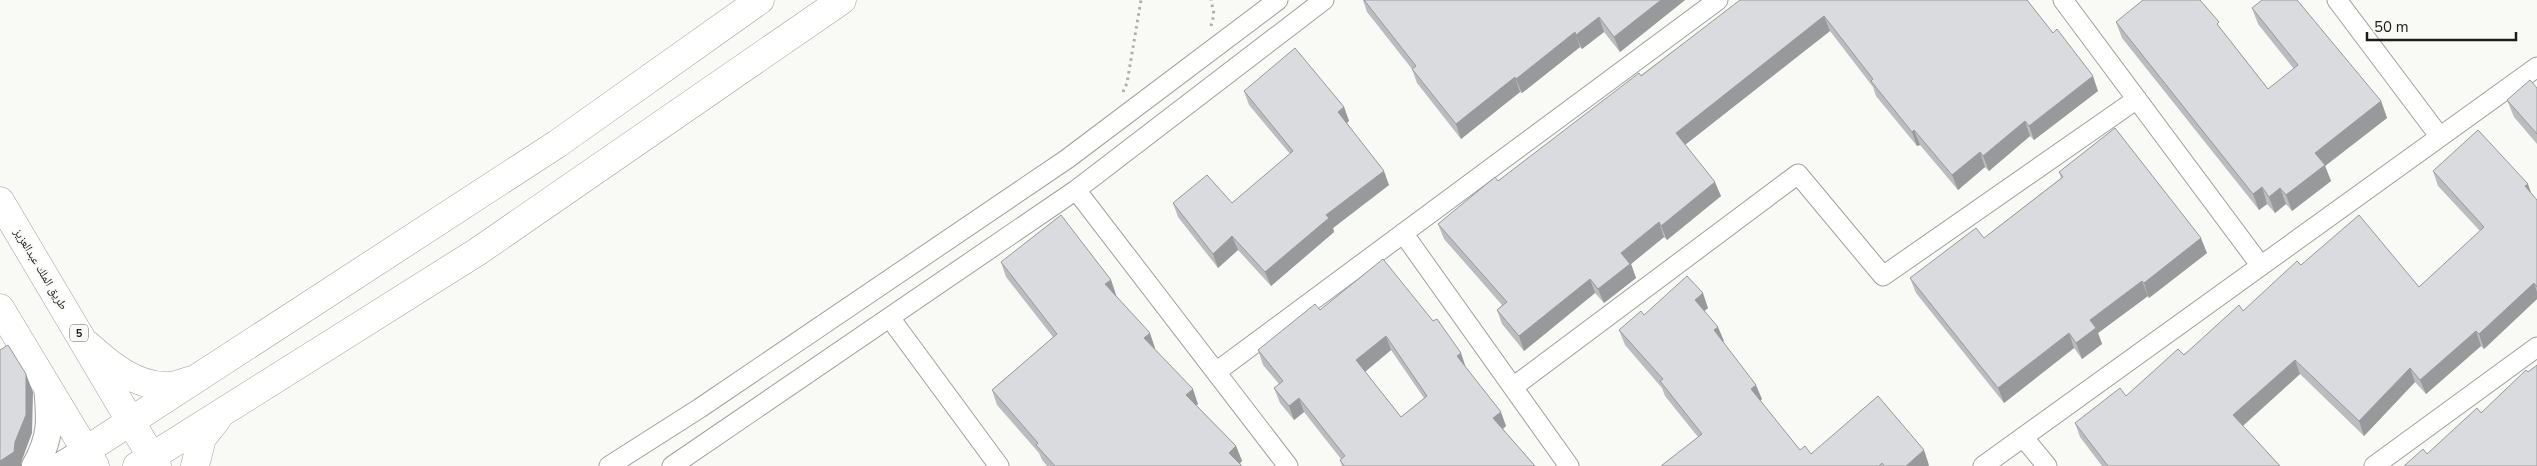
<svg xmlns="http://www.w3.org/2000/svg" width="2537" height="466" viewBox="0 0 2537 466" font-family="'Nunito Sans','Noto Naskh Arabic',sans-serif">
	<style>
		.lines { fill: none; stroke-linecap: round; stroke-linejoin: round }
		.street-casing { stroke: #a0a09d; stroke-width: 21 }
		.secondary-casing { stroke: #a0a09d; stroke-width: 28 }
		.primary-casing { stroke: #a0a09d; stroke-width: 29 }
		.highway-casing { stroke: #a0a09d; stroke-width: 29 }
		.path { stroke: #adadaa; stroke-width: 3; stroke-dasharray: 2.5 4; stroke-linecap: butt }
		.street { stroke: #fff; stroke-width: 19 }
		.secondary { stroke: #fff; stroke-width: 26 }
		.primary { stroke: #fff; stroke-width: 28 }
		.highway { stroke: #fff; stroke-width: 28 }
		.wall { fill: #bbbcbf; fill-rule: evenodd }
		.shaded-wall { fill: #98999b }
		.building { fill: #d9dbde; stroke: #98999b; fill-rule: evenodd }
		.labels { text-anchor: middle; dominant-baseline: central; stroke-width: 4; stroke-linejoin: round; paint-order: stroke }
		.shield { fill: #f9f9f5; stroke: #5f5e5c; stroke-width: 1 }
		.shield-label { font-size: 11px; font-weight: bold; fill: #1d1c1b }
		.street-label { font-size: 12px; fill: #1d1c1b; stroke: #f9f9f5 }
	</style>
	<rect width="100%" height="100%" fill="#f9f9f5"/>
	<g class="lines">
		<!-- street casing -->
		<g class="street-casing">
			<path id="street" d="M2063,0L2261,266
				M2337,0L2440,137
				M1076,190L1288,466
				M1403,233L1569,466
				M890,318L999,466
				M1216,372L1718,0
				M1513,387L1798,174L1883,276L2137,99
				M2023,437L2047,466
				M609,466L700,408L1067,159L1278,0
				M672,466L1076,190L1324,0
				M1983,466L2537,67
				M2374,466L2537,347"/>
		</g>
		<!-- secondary casing -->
		<g class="secondary-casing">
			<path id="secondary" d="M35,466C52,436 50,419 47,386
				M60,466L85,451"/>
		</g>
		<!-- primary casing -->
		<g class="primary-casing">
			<path id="primary" d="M88,345C110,365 134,385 165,386C173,387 184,382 192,380
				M85,451L557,144L760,0
				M137,466L477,252L842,0
				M195,466L202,438L217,419"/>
		</g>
		<!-- highway casing -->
		<g class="highway-casing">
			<path id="highway" d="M0,201L157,466
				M0,308L95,466"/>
		</g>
		<!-- path -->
		<path class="path" d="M1211,26L1214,14L1211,0
			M1123,92L1127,83L1141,0"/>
		<!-- street -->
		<use href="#street" class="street"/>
		<!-- secondary -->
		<use href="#secondary" class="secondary"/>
		<!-- primary -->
		<use href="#primary" class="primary"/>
		<!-- highway -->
		<use href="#highway" class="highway"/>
	</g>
	<!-- wall -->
	<path class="wall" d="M1363,0H1685L1620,52L1604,32L1582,49L1580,47L1522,93L1520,92L1461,139L1417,83L1412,69L1367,12Z
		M2027,0L2098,91L2034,140L2030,136L1989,171L1985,167L1958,190L1920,145L1917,146L1876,96L1873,87L1830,31L1685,145L1721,196L1667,240L1664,237L1631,264L1636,278L1604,303L1595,293L1524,351L1502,324L1497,310L1502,305L1444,239L1438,224L1498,181L1714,21Z
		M2252,8L2381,101L2387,118L2325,166L2331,181L2292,211L2286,204L2275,213L2267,204L2259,210L2122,38L2116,22L2221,29L2268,89L2294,69L2258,24Z
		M2537,88V144L2514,117L2507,100Z
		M1244,91L1344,107L1349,121L1347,123L1389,185L1333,228L1334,232L1271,286L1238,250L1218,268L1178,217L1173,203H1232L1290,154L1249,105Z
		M2433,171L2531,193L2537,200V299L2484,349L2481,346L2426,394L2415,382L2364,436L2300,374L2243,426L2280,466H2102L2080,437L2075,423L2126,396L2243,311L2301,265L2419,287L2480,231L2438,186Z
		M2059,172L2207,253L2149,298L2148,296L2098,333L2102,344L2082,359L2074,348L2004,403L1916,293L1910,278L1984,238L2061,178Z
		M1001,262L1111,280L1116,295L1155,348V349L1198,404L1196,405L1236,446L1242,461L1240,463L1242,466H1047L1042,460L1039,453L997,405L992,390L1053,337L1006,277Z
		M1708,308L1704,311L1723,342L1762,399L1760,401L1800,450L1811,454L1929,465L1928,466H1661L1698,437L1665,396L1662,388L1625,345L1619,330L1644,315Z
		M1320,310L1466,368L1506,426L1503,429L1535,466H1342L1340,460L1341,459L1304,412L1294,420L1280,403L1274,388L1279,384L1263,365L1258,350ZM1391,350L1424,398L1401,417L1365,372Z"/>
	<!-- shaded-wall -->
	<path class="shaded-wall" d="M1661,0H1685L1620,52L1614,37Z
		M1824,16L1830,31L1681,148L1676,133Z
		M1599,17L1604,32L1582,49L1576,35Z
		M1575,32L1580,47L1522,93L1516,79Z
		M2093,76L2098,91L2034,140L2029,126Z
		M1515,77L1520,92L1461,139L1456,124Z
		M2381,101L2387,118L2325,166L2331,181L2292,211L2286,195L2315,153Z
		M1344,107L1349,121L1343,126L1338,112Z
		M2025,121L2030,136L1989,171L1983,156Z
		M1914,130L1920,145L1917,146L1912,132Z
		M1980,152L1985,167L1958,190L1952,175Z
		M1384,171L1389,185L1333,228L1334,232L1271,286L1265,272L1326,215Z
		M1715,182L1721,196L1667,240L1661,226Z
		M2528,184L2533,198L2525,186Z
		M2262,187L2267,204L2259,210L2253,194Z
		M2280,188L2286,204L2275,213L2269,197Z
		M1659,222L1664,237L1631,264L1636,278L1604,303L1598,289L1621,253Z
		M1232,236L1238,250L1218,268L1213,254Z
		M2201,238L2207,253L2149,298L2144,283Z
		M1590,279L1595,293L1524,351L1519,336Z
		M1111,280L1116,295L1111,299L1105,284Z
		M2142,281L2148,296L2098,333L2102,344L2082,359L2076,343L2090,320Z
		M2534,283L2537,292V299L2484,349L2479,334Z
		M1703,293L1708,308L1700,315L1695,300Z
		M1718,327L1724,341L1720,345L1714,330Z
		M2476,331L2481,346L2426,394L2420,380Z
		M1150,333L1155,348L1150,354L1144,338Z
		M2069,333L2074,348L2004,403L1998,388Z
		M1386,336L1391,350L1361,375L1356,360Z
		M1461,353L1466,368L1457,356Z
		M2295,360L2300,374L2238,430L2233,415Z
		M2410,368L2415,382L2364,436L2359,421Z
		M26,374L33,392L32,433L22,460L21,466H0V461Z
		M1756,385L1762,399L1756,404L1751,389Z
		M1193,389L1198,404L1192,410L1186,395Z
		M1299,398L1304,412L1294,420L1289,406Z
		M1501,412L1506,426L1498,432L1493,418Z
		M1236,446L1242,461L1237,466L1229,453Z
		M1924,450L1929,465L1928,466H1906Z"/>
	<!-- building -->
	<path class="building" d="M1364,0H1661L1614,37L1599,17L1576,35L1575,32L1516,79L1515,77L1456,124L1412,69L1416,66Z
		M1740,0H2027L2053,33L2057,29L2093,76L2029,126L2025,121L1983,156L1980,152L1952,175L1914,130L1912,132L1871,81L1873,79L1824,16L1676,133L1715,182L1661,226L1659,222L1621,253L1630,264L1598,289L1590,279L1519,336L1497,310L1507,302L1438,224L1495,177L1498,181L1639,73L1641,76Z
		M2143,0H2200L2219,22L2217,24L2268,89L2298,65L2252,8L2262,0H2297L2381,101L2315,153L2325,165L2286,195L2280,188L2269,197L2262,187L2253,194L2116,22Z
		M1295,48L1344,107L1338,112L1384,171L1326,215L1329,218L1265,272L1232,236L1213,254L1173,203L1207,175L1232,203L1293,151L1244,91Z
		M2530,80L2537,88V134L2507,100Z
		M2115,128L2201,238L2144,283L2142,281L2090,320L2096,328L2076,343L2069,333L1998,388L1910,278L1976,228L1984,238L2063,177L2059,172Z
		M2478,130L2528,184L2525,186L2537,200V287L2534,283L2479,334L2476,331L2420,380L2410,368L2359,421L2295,360L2233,415L2280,466H2108L2075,423L2120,388L2126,396L2178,349L2184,355L2239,305L2243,311L2297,261L2301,265L2359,215L2419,287L2484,227L2433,171Z
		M1061,215L1111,280L1105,284L1150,333L1144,338L1193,389L1186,395L1236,446L1229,453L1242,466H1055L1036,445L1038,443L992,390L1057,334L1001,262Z
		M1383,259L1433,321L1437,319L1461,353L1457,356L1501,412L1493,418L1535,466H1344L1340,460L1345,456L1299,398L1289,406L1274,388L1283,381L1258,350L1315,304L1320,310ZM1386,336L1427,396L1401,417L1356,360Z
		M1687,276L1703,293L1695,300L1718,327L1714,330L1756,385L1751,389L1800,450L1805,446L1811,454L1878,396L1924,450L1906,466H1884L1882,463L1879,466H1661L1702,434L1660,381L1663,379L1619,330L1641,311L1644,315Z
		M8,345L26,374V415L15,442L14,452L0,461V350Z
		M2537,365V466H2404L2423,449L2427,454L2477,408L2481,413L2526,370L2528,372Z"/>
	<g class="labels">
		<!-- shield labels -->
		<rect class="shield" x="70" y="324.5" width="18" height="17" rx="4"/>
		<g class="shield-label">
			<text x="79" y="333">5</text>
		</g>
		<!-- street labels -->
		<g class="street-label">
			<text transform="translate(41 269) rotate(59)">طريق الملك عبدالعزيز</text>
		</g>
	</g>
	<!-- scale -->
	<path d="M2367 32v8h149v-8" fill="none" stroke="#1d1c1b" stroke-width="2.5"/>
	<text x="2374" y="32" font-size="15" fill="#1d1c1b" stroke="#f9f9f5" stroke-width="4" paint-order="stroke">50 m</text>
</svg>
